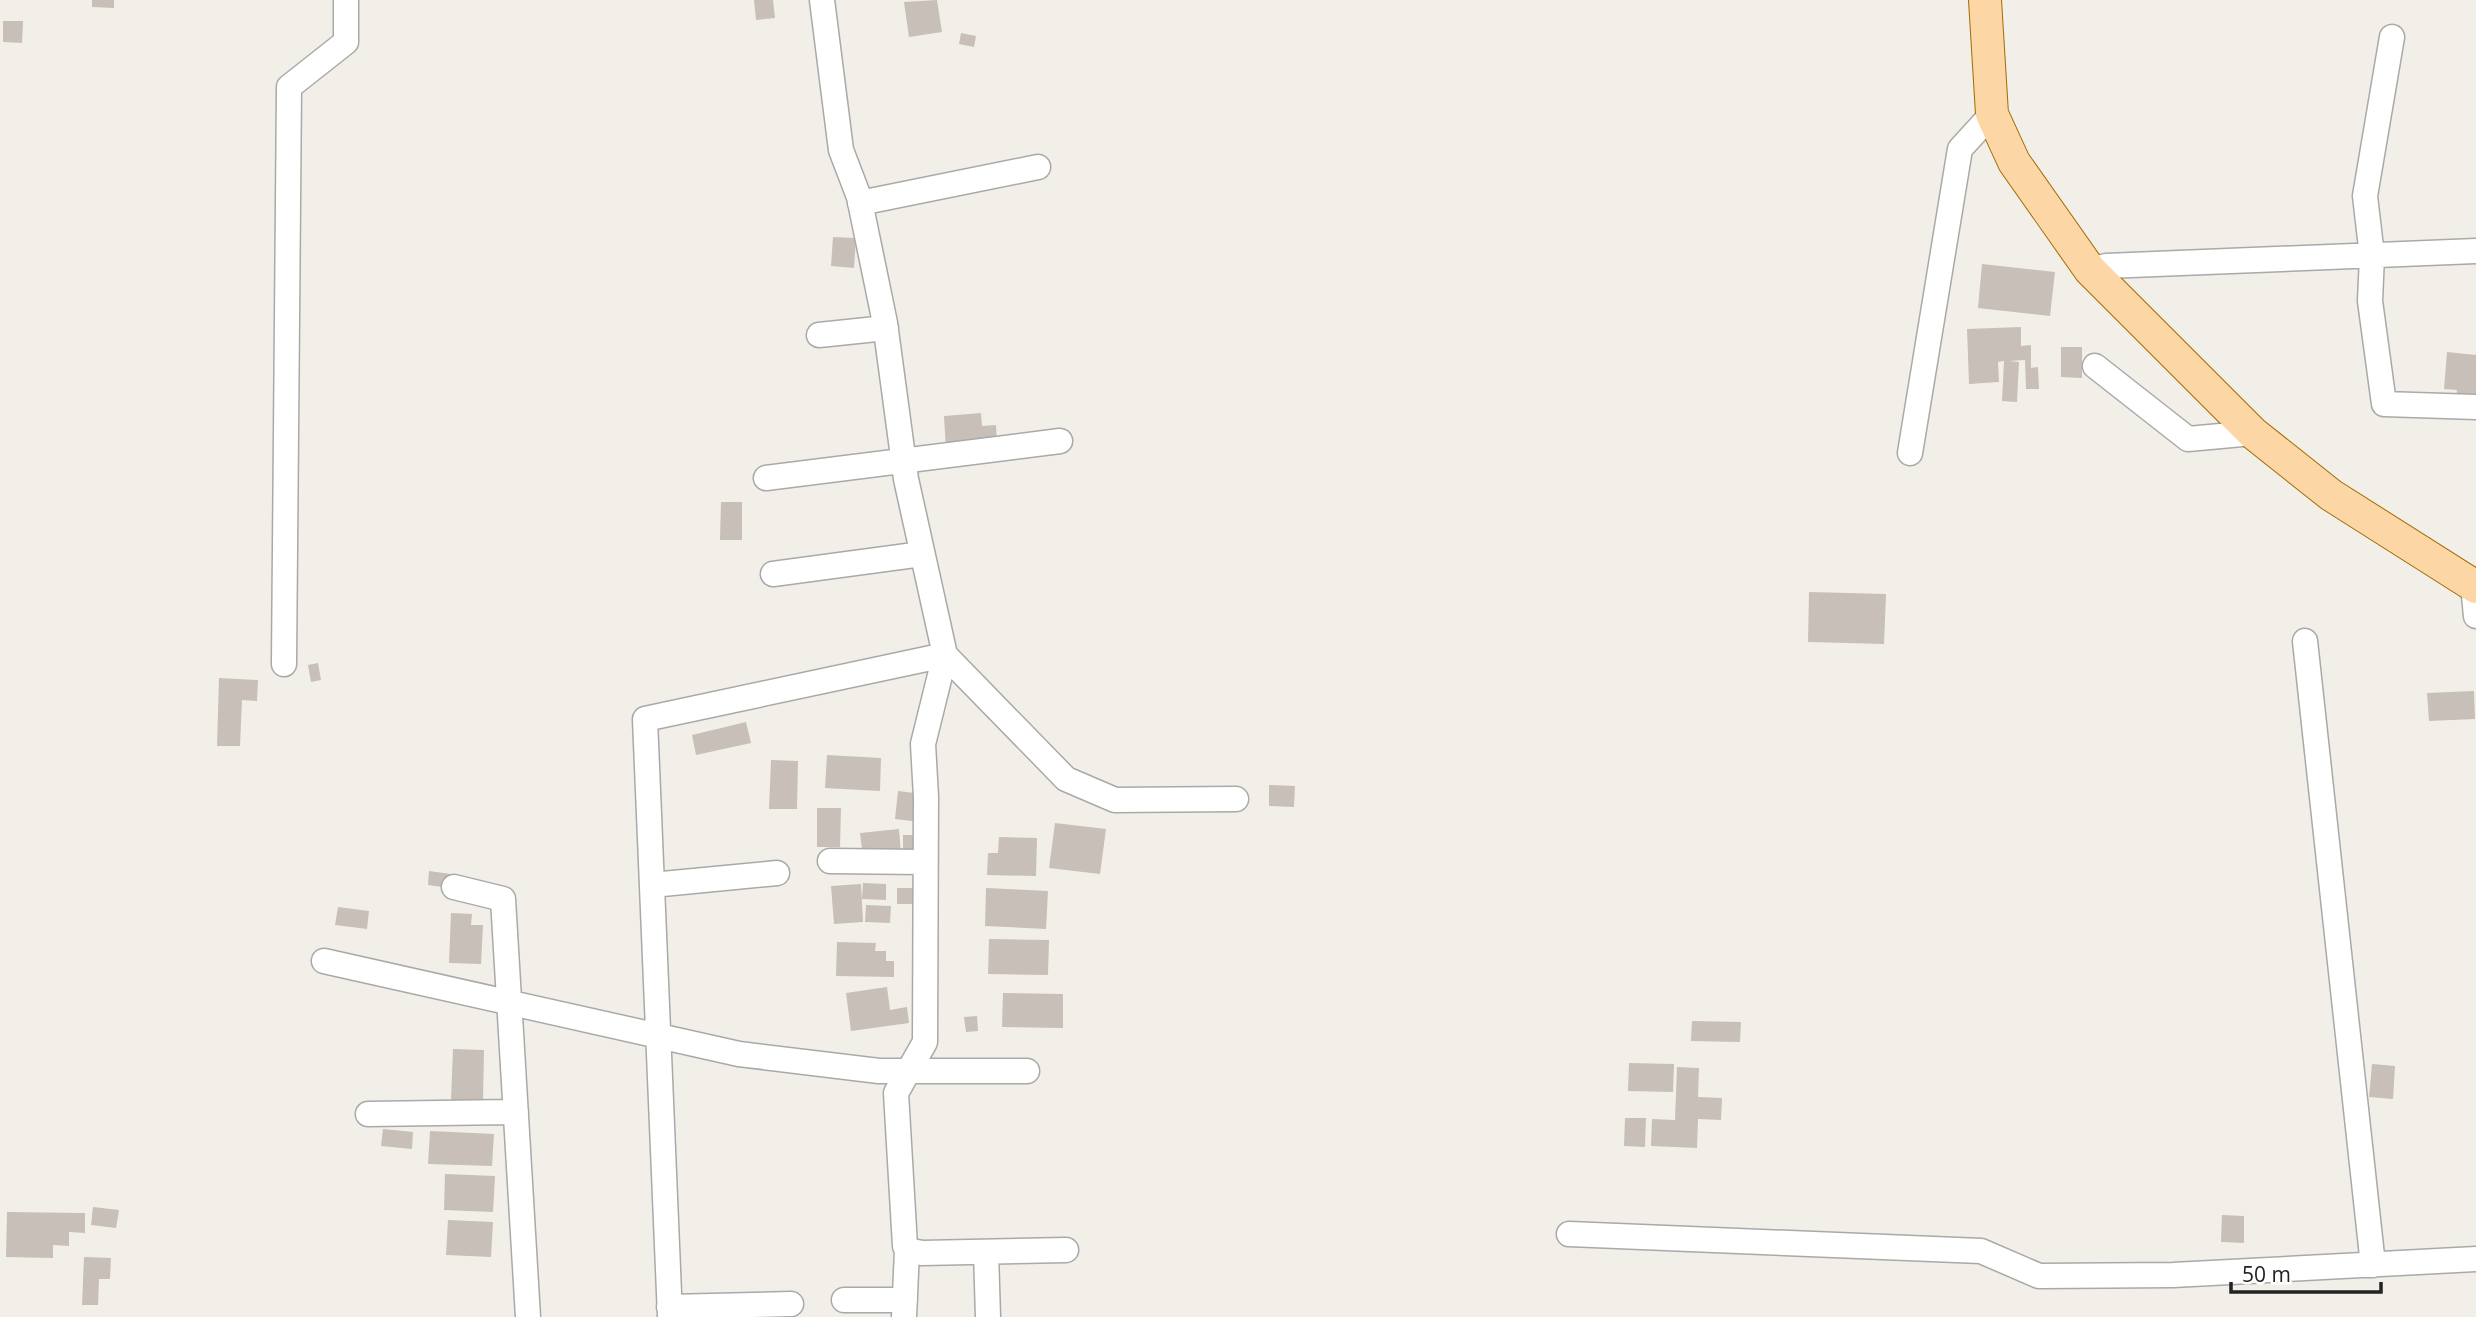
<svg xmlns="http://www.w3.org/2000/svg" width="2476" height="1317" viewBox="0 0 2476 1317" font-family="'Open Sans',sans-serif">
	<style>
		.building { fill: #c7bfb8 }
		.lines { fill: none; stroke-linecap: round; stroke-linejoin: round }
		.minor-casing { stroke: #a9a9a9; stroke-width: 27 }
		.major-casing { stroke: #a06b00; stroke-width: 34 }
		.minor { stroke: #fff; stroke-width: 24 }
		.major { stroke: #fcd6a4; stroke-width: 32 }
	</style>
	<rect width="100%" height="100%" fill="#f2efe9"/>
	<!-- building -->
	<path class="building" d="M92,0H114V8L92,7Z
		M754,0H773L775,18L756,20Z
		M937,0L942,32L909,37L904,2Z
		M3,21H23L22,43L3,42Z
		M961,33L976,36L974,47L959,44Z
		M833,237L856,238L854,268L831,266Z
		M1982,264L2055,272L2050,316L1978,308Z
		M2021,327V346L2031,345V368L2038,367L2039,389H2026L2025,360L2009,361L2019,362L2017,402L2002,401L2004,361L1998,362L1999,382L1969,384L1967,329Z
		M2061,347H2082V378L2061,377Z
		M2447,352L2476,355V402L2456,401L2457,390L2444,389Z
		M981,413L982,426L996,425L997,446L946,450L944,416Z
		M721,502H742V540H720Z
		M1809,592L1886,594L1884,644L1808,642Z
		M318,663L321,680L311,682L308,665Z
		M219,678L258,680L257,701L242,700L240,746H217Z
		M2474,691L2475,719L2429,721L2427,693Z
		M746,722L751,743L696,755L692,735Z
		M827,755L881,758L880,791L825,788Z
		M771,760L798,761L797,809H769Z
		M1269,785L1295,786L1294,807L1269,806Z
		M898,791L923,794L920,822L895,819Z
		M817,808H841L840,847H817Z
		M1055,823L1106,829L1100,874L1049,868Z
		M899,829L901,854L863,857L860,833Z
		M903,835H914V851H903Z
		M999,837L1037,838L1036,876L987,875L988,853H998Z
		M429,871L451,874L449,888L428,885Z
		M863,883L886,884V900L862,899Z
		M861,884L863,922L834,924L831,886Z
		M897,888H920L919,904H897Z
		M986,888L1048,891L1046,929L985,926Z
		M866,905L891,906L890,923L865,922Z
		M338,907L369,911L367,929L335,925Z
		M451,913L472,914L471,925H483L481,964L449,963Z
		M989,939L1049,940L1048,975L988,974Z
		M837,942L876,943L875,951H886V961H894V977L836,976Z
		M887,987L890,1010L907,1007L909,1023L851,1031L846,993Z
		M1003,993L1063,994V1028L1002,1027Z
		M977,1016L978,1031L966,1032L964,1017Z
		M1692,1021L1741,1022L1740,1042L1691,1041Z
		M453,1049L484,1050L483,1101L451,1100Z
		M1629,1063L1674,1064L1673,1092L1628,1091Z
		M2372,1064L2395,1066L2393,1099L2369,1097Z
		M1677,1067L1699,1068L1698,1097L1722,1098L1721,1120L1698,1119L1697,1148L1651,1146L1652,1119L1675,1120Z
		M1625,1118H1646L1645,1147L1624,1146Z
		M383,1129L413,1132L412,1149L381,1146Z
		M430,1131L494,1134L492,1166L428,1164Z
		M445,1174L495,1176L493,1212L444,1210Z
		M93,1207L119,1210L116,1228L91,1225Z
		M7,1212L85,1213V1233L69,1232V1246L53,1245V1258L6,1257Z
		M2222,1215L2244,1216V1243L2221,1242Z
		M448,1220L493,1222L491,1257L446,1255Z
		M84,1257L111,1258L110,1279H99L98,1305H82Z"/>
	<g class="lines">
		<!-- minor casing -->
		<g class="minor-casing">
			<path id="minor" d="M822,0L841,150L859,197L885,323L906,479L945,655L923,744L926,797L925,1042L896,1093L905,1246L907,1250L922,1253L1066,1250
				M2392,37L2365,196L2372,256L2370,301L2384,404L2476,407
				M860,203L1038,167
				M2090,270L2106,266L2476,251
				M819,335L886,328
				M2095,366L2188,439L2253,433
				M1910,453L1960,149L1992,114
				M766,478L1060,441
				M773,574L922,554
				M2473,585L2476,616
				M2305,641L2373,1265
				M284,664L289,87L346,42V0
				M830,861L923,862
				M652,885L777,873
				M454,887L503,899L528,1317
				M324,961L739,1054L879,1071H1027
				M368,1114L516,1112
				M1569,1234L1981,1251L2039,1276L2173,1275L2476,1259
				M986,1252L988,1317
				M844,1300H905
				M669,1307L791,1304
				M670,1317L645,719L945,655L1066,779L1115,800L1236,799
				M904,1317L907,1250"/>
		</g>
		<!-- major casing -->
		<g class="major-casing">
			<path id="major" d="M1985,0L1992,114L2014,162L2090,270L2253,433L2331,495L2476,587"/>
		</g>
		<!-- minor -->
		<use href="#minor" class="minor"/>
		<!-- major -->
		<use href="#major" class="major"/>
	</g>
	<!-- scale -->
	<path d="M2231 1282v10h150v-10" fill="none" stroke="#222222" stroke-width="3.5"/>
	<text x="2242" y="1282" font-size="21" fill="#222222" stroke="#ffffff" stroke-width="5" paint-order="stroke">50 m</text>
</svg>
